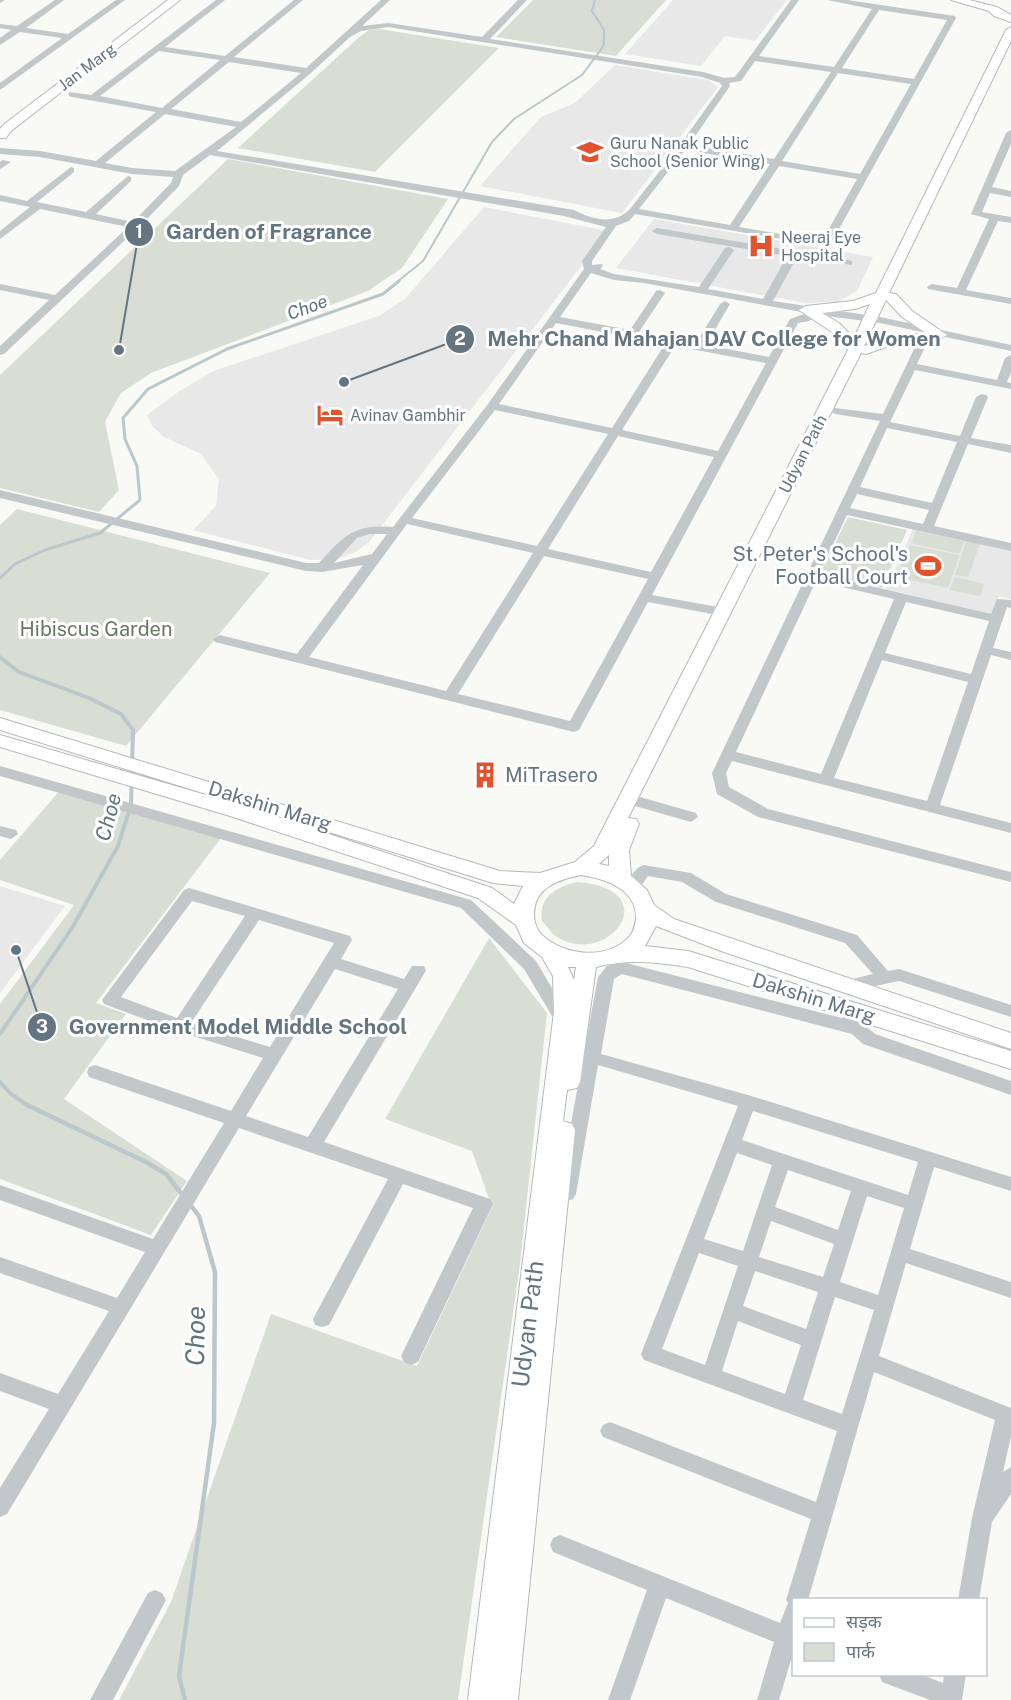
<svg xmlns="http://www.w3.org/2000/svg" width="1011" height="1700" viewBox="0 0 1011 1700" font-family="'Public Sans','Noto Sans Devanagari',sans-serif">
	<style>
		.built { fill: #e7e8e7 }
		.green { fill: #d9ded5 }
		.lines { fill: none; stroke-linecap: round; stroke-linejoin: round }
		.stream-far3 { stroke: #bac7cb; stroke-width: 2 }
		.stream-far2 { stroke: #bac7cb; stroke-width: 3 }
		.stream-far1 { stroke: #bac7cb; stroke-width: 4 }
		.stream { stroke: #bac7cb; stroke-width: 4.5 }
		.major-casing { stroke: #b4b9bd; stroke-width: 2 }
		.minor { fill: #c2c7ca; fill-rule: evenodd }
		.major { fill: #fff; fill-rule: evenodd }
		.labels { text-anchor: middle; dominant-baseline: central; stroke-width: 6; stroke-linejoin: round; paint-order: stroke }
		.far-street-label { font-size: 16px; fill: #647581; stroke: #fff }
		.far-poi-label { font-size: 16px; fill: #647581; stroke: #fff; text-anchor: start }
		.far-water-label { font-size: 18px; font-style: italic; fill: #5e747c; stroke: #fff }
		.poi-label { font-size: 20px; fill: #647581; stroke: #fff; text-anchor: end }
		.park-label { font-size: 20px; fill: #677963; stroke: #fff }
		.street-label { font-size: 20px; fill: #647581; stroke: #fff }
		.water-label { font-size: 21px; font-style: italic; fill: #5e747c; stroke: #fff }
		.near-street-label { font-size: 24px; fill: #647581; stroke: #fff }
		.near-water-label { font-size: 26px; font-style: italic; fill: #5e747c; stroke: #fff }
		.leader { fill: none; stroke: #647581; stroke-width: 2 }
		.callout-dot { fill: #647581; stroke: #fff; stroke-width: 2 }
		.mark-label { font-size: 18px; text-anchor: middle; font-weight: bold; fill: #fff }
		.callout-label { font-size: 21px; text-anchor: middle; font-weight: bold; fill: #647581; stroke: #fff; stroke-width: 6; stroke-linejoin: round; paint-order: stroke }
	</style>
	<rect width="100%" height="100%" fill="#f9f9f6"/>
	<!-- built -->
	<path class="built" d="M673,0H787L755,41L725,36L701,66L625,54Z
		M615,65L708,80L718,87L622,213L480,186L541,117L575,103Z
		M484,207L608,231L370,541L357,551L338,559L311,560L193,530L216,506L219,479L201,454L164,437L152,426L147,415L178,392L214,371L379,316L405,299Z
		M654,219L873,257L857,291L837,302L805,303L616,268Z
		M913,529L1011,550V599L999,596L992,615L886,589Z
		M0,886L65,906L0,993Z"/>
	<!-- green -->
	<path class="green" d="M533,0H666L616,56L496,37Z
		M379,29L499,48L375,172L238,148L358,38L369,30Z
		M228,159L448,199L402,268L368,291L151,373L121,393L105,422L119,490L99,512L0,488V375Z
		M17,509L270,573L126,746L0,710V525Z
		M848,517L907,530L882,588L820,574Z
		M916,531L964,541L959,554L911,543Z
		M966,541L980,544L968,577L955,575Z
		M910,545L960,555L948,588L896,577Z
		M955,577L985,584L980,596L949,590Z
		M61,789L221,838L96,1003L126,1014L64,1099L187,1181L151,1235L0,1179V1004L74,905L0,880V860Z
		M577,882C670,889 606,972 554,935C550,931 546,925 542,921C538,897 556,887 577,882Z
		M489,938L547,1013L520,1264L458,1700H119L171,1602L271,1314L417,1366L492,1207L472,1151L385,1119Z"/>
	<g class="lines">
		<!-- stream-far3 -->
		<path class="stream-far3" d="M397,282L423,261L492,142L514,119L582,75L600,51L604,44V30L592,11L595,0"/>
		<!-- stream-far2 -->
		<path class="stream-far2" d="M0,578L15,564L45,550L100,533L140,500L137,466L125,439L123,418L148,389L227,349L383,294L399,281"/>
		<!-- stream-far1 -->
		<path class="stream-far1" d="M0,657L19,672L89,698L121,714L133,730L131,805L118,846L72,928L0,1034
			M0,1082L11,1094L30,1107"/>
		<!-- stream -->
		<path class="stream" d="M27,1105L146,1162L166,1174L184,1197
			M185,1700L179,1676L214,1423L215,1272L199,1216L189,1203"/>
		<!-- major casing -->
		<g class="major-casing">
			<path id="major" d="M168,0H180L11,131L6,138H0V129L3,125Z
				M951,0H969L997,7L1011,15V22L994,16L989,11Z
				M1011,27V41L889,293L896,294L912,311L947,335L940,339L889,346L866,354L861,353L628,818L636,819L639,824L629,850L631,876L647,890L654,905L674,919L1011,1033V1049L721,951L656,926L645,946L688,951L1011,1051V1069L688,967C656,962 627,959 596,967L580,1082L577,1088L567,1090L563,1121L572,1124L575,1130L518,1700H468L554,1012L553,976L542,957L524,943L516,925L478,898L230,816L0,747V735L244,806L492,888L514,904L523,886L493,883L0,730V718L500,871L540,873L575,862L594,846L598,838L848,350L835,334L799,310L806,306L853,301L876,293L1006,30ZM886,300L902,317L926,333L886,338L864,346ZM870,304L854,338L839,323L822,313L855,309ZM609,855V866L599,864L608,856ZM581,875C606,879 637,889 636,919C635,925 634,931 630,936C608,961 564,956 542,935C537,930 534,922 534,915C534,887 558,880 581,875ZM568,967H576L574,980Z"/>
		</g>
		<!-- minor -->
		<path class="minor" d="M0,0H5L0,3Z
			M55,0H64L26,28L68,34L116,0H125L0,90V83L62,38L20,32L0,45V38L11,30L0,28V24L17,26Z
			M216,0H225L165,47L225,56L294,0H303L234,57L306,68L381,0H390L362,26L388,23L482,37L518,0H527L490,39L703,72L724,78L735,77L791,0H799L759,56L834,67L872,9L827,0H847L955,16L956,18L829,247L635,214L629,221L616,226L592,261V265L602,264L603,266L600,269L614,274L699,287L725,248L729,247L734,250L708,289L763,299L787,256L657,234L652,231L657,228L848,260L852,261V265L797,257L773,301L880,317L1011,345V351L880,323L819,315L809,321L798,323L652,595L723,608L730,612L723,616L648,602L579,730L574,732L215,642L213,639L220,635L297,654L363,565L322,572L306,571L0,498V490L306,563H319C344,536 353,524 393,527L488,404L584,269L582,261L606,227L564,216L210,155L183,175L179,186L139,227L4,354L0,355V346L49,300L0,290V284L55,295L128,227L40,209L0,239V231L30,207L0,201V195L27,201L71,167L74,168V172L37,202L86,212L128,176L131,177V181L96,214L133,222L171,183L173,177L132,174L40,157L0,154V148L40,151L96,161L156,112L72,97L69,96V92L91,95ZM879,10L947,20L914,79L842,68ZM388,27L702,77L720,83L722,86L680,145L630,209C614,226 591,219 574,210L217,151L311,73L350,37L361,31ZM159,51L220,60L162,108L100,96ZM755,61L831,72L774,159L689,145L730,86L729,83L741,81ZM229,62L301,73L241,122L171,109ZM838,73L911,84L860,174L782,161ZM165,114L236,127L175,171L132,168L105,163ZM685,150L770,164L730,225L639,209ZM779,166L857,179L822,241L739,227ZM591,273L614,280L644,283L807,313L790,319L769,357L706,345L730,304L725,301L720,304L696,343L639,332L665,293L660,290L656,291L630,330L560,317ZM556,323L665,344L612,428L499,404ZM675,346L766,363L718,451L622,430ZM495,410L608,434L537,546L412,518ZM618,436L714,457L651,572L548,549ZM407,524L533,553L446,691L309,657ZM369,534H387L372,554L334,563L357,538ZM544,556L648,579L570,721L458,694Z
			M1011,130V144L992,187L1011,191V197L990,193L982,212L1011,217V223L998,221L966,290L1011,298V304L928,289L927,287L932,284L957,288L989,219L971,214L1006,133Z
			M3,160L11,162L0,169V162Z
			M921,342L926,345L917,364L997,380L1005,358L1011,355V372L1007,382L1011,383V389L915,370L890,422L960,436L976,397L982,394L986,395L988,397L971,438L1011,445V453L968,444L934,526L1011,543V551L847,515L819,574L991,614L997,599L1011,600V608L1007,607L993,648L1011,652V660L991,655L940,805L1011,823V833L732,761L726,773L729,787L768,809L1011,872V882L758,817L717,794L712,773L880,421L835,414L829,411L835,408L883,414L916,345ZM887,428L957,442L932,503L860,487ZM857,494L929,510L923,524L850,508ZM816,581L894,599L821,774L736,752ZM906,602L989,621L971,674L885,653ZM882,660L968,682L927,801L834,778Z
			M0,766L471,900L536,961L572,1022L570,1026L564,1028L558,1026L524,969L461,908L0,776Z
			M640,797L696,813L698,817L691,822L635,806L633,802Z
			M0,826L16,830L18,834L11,839L0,836Z
			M644,865L691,873L726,894L857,935L888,971L899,969L1011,1005V1017L899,981L846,992L840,990L838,986L840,982L873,974L845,943L716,902L682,882L648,876L638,890H628L625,886C630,878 635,867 644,865Z
			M189,888L350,936L352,940L341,959L404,979L412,966H424L426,970L424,974L324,1142L490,1199L493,1204L418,1362L411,1365L404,1362L401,1356L473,1208L403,1184L329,1325L322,1327L315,1325L313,1319L388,1179L239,1128L7,1514L0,1517V1488L49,1409L0,1391V1373L58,1394L109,1311L0,1273V1257L117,1298L145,1252L0,1200V1185L153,1239L224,1123L89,1077L87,1072L89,1067L95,1065L231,1111L263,1058L174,1030L104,1004L102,1000L184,890ZM192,901L245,916L177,1018L121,997ZM259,920L334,943L270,1047L191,1023ZM335,969L398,989L308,1137L246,1116Z
			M622,962L842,1018L849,1015L855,1017L875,1034L1011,1081V1095L863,1044L852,1034L622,974L614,979L601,1054L748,1095L1011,1177V1191L934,1167L910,1249L1011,1282V1298L906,1263L879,1356L1011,1408V1436L1003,1472L1011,1467V1494L992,1522L979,1600H958L972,1518L995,1420L874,1372L808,1600H794V1650L779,1700H757L774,1642L666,1598L630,1700H608L647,1590L553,1552L550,1545L553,1538L560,1535L780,1623L788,1603L786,1600L811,1519L603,1437L600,1431L603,1425L610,1422L816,1502L837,1431L644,1360L641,1354L738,1106L598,1065L576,1194L573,1199L567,1201L561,1199L558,1194L598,977L607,966ZM753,1111L918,1162L908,1195L742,1140ZM737,1153L772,1165L743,1251L704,1239ZM788,1170L851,1191L838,1230L775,1207ZM867,1196L904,1208L878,1295L840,1282ZM771,1221L834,1244L823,1277L759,1257ZM699,1253L738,1266L705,1365L662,1349ZM755,1271L818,1292L806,1329L743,1306ZM835,1297L874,1310L842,1414L803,1400ZM738,1321L801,1345L785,1394L722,1371Z
			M155,1590L162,1593L166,1600L113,1700H90L148,1593Z
			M879,1674H920L943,1683L944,1674H966L962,1700H930L882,1682Z"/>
		<!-- major -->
		<use href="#major" class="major"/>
	</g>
	<!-- icons -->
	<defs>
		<g id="school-bare" transform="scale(2.07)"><path d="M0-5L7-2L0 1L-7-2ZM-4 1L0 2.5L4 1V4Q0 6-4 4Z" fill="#e3522c" stroke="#fff" stroke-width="2.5" paint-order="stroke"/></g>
		<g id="hospital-bare" transform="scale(2.07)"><path d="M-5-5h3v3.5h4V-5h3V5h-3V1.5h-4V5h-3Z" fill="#e3522c" stroke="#fff" stroke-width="2.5" paint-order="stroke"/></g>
		<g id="hotel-bare" transform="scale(2.07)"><path d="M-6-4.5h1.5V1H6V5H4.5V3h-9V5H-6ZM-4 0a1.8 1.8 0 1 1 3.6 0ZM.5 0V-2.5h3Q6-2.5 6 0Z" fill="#e3522c" stroke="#fff" stroke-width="2.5" paint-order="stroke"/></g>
		<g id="stadium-bare" transform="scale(2.07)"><path d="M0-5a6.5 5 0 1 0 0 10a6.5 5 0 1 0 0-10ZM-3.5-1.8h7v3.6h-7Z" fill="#e3522c" stroke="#fff" stroke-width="2.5" paint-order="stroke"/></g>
		<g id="building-bare" transform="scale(2.07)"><path d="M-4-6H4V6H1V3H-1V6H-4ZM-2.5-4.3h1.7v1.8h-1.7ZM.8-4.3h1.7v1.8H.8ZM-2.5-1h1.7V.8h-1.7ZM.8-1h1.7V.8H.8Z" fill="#e3522c" stroke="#fff" stroke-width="2.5" paint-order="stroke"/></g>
	</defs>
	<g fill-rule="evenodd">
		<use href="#school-bare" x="590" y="152"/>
		<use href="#hospital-bare" x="761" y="246"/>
		<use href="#hotel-bare" x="330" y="415"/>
		<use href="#stadium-bare" x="928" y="566"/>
		<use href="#building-bare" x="485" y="775"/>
	</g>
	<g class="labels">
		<!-- far-street labels -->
		<g class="far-street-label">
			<text transform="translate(87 67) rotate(-37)">Jan Marg</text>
			<text transform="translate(803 454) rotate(-63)">Udyan Path</text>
		</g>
		<!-- far-poi labels -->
		<g class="far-poi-label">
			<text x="610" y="143">Guru Nanak Public<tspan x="610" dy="18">School (Senior Wing)</tspan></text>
			<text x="781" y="237">Neeraj Eye<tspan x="781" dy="18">Hospital</tspan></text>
			<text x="350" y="415">Avinav Gambhir</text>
		</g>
		<!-- far-water labels -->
		<g class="far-water-label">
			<text transform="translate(307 307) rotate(-20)">Choe</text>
		</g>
		<!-- poi labels -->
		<g class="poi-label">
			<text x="908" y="554">St. Peter's School's<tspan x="908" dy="23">Football Court</tspan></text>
			<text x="505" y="775" text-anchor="start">MiTrasero</text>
		</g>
		<!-- park labels -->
		<g class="park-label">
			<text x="96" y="629">Hibiscus Garden</text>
		</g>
		<!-- street labels -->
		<g class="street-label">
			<text transform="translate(270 806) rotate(17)">Dakshin Marg</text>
			<text transform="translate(814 998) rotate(17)">Dakshin Marg</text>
		</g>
		<!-- water labels -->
		<g class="water-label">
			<text transform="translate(108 817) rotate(-75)">Choe</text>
		</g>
		<!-- near-street labels -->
		<g class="near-street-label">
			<text transform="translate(527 1324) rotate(-83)">Udyan Path</text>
		</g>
		<!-- near-water labels -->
		<g class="near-water-label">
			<text transform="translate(195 1336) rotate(-89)">Choe</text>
		</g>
	</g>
	<!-- callouts -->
	<path class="leader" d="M119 350L139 232M344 382L460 339M16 950L42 1027"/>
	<g class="callout-dot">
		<circle cx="119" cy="350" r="6"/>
		<circle cx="344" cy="382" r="6"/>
		<circle cx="16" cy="950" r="6"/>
		<circle cx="139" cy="232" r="15"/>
		<circle cx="460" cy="339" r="15"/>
		<circle cx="42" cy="1027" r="15"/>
	</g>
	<g class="mark-label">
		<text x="139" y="238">1</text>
		<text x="460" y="345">2</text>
		<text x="42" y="1033">3</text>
	</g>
	<g class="callout-label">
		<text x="269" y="239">Garden of Fragrance</text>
		<text x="714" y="346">Mehr Chand Mahajan DAV College for Women</text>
		<text x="238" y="1034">Government Model Middle School</text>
	</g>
	<!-- legend -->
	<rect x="792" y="1598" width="195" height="78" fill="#ffffff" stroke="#c1c8cd" stroke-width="1.5"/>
	<rect x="804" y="1618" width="30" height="9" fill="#ffffff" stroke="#c1c8cd" stroke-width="1.5"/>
	<text x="846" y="1628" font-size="18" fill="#647581">सड़क</text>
	<rect x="804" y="1643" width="30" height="18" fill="#d9ded5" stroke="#c1c8cd" stroke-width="1.5"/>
	<text x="846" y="1658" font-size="18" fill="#647581">पार्क</text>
</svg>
